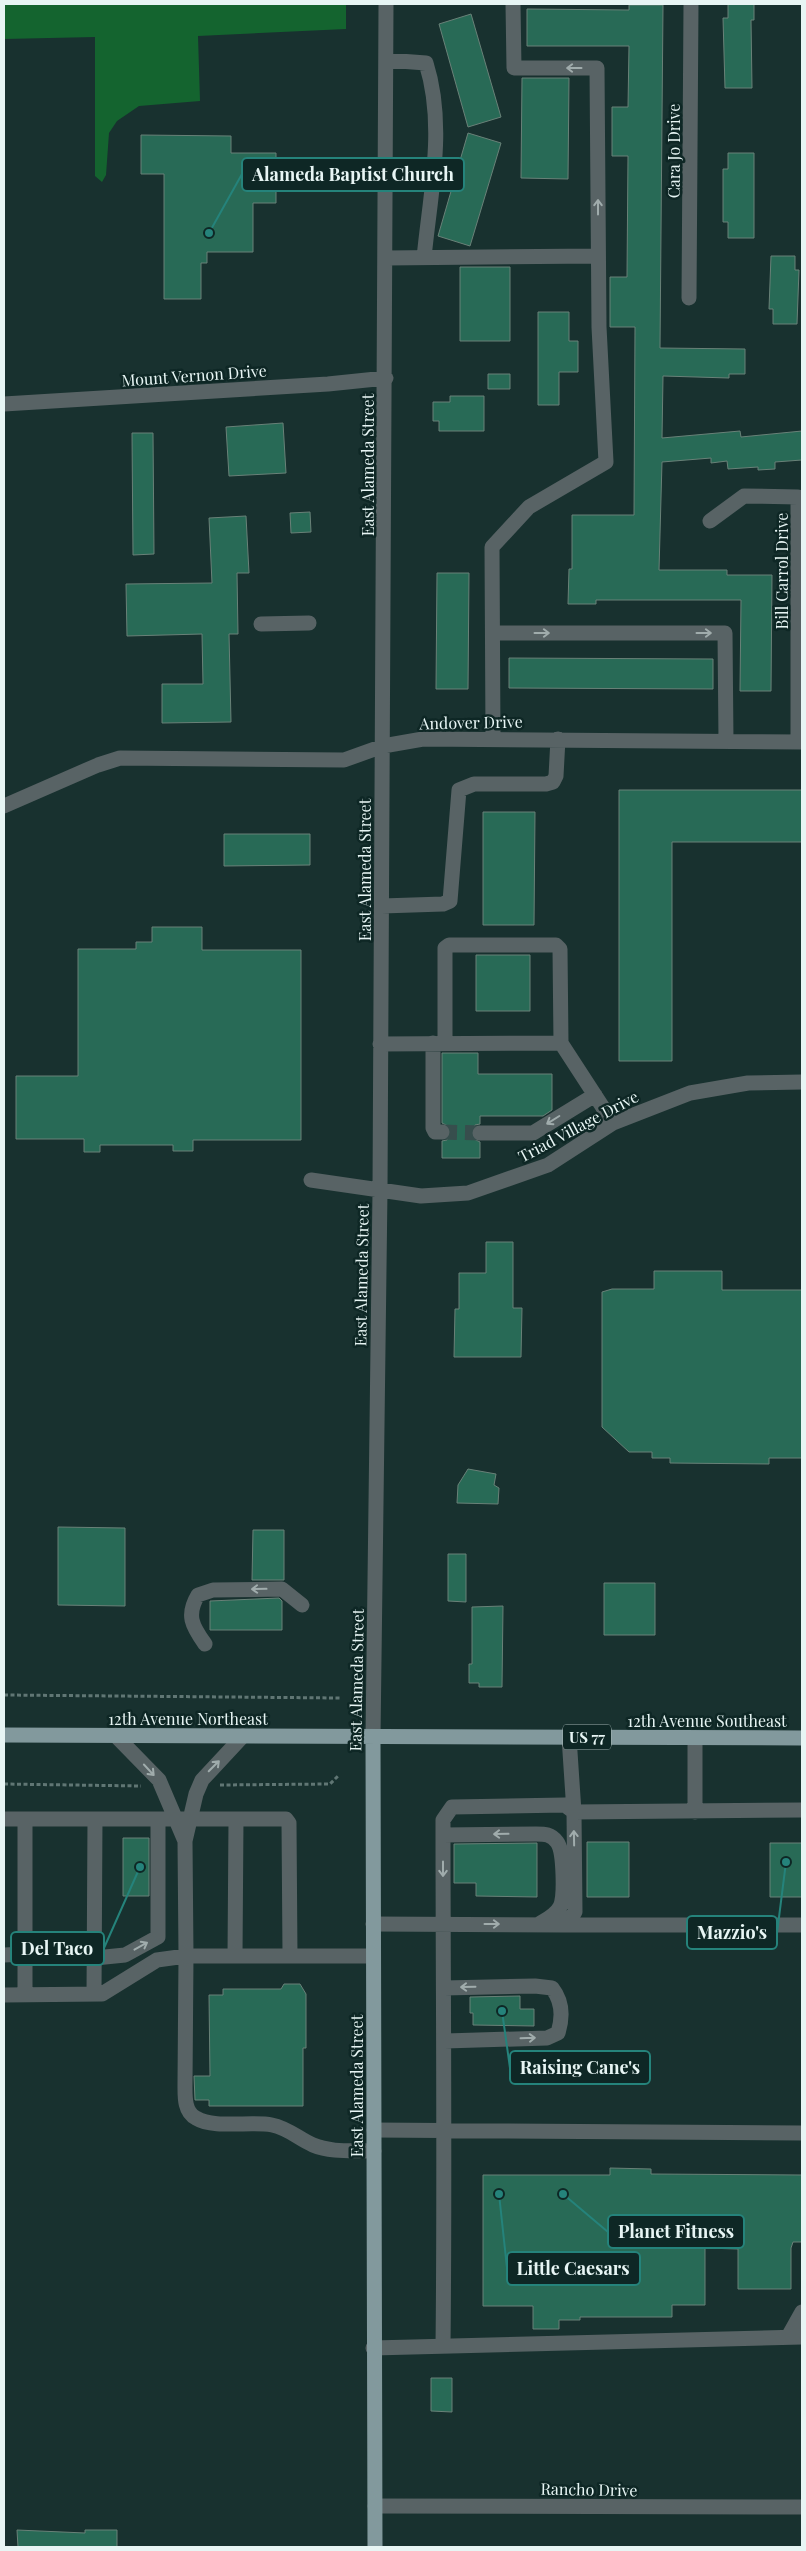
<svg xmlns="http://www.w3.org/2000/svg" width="806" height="2551" viewBox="0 0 806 2551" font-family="'Playfair Display',serif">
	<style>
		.green { fill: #14642f }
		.building { fill: #286a56; stroke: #698178 }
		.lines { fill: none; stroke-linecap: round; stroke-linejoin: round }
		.minor-tunnel { stroke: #374e4d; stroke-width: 15; stroke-dasharray: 15 8; stroke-linecap: butt }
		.path { stroke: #607674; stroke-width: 3; stroke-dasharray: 4 2.5; stroke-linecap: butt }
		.minor { stroke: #586365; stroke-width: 15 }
		.major { stroke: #82999d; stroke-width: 15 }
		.oneway { stroke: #a0acac }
		.labels { text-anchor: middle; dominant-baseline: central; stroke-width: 5; stroke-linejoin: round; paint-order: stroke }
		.shield { fill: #0e2725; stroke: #a6b7b6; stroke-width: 1 }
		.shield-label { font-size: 15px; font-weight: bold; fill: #e7f5f4 }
		.street-label { font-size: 16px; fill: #e7f5f4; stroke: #0e2725 }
		.leader { fill: none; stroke: #25837b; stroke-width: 2 }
		.callout-dot { fill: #25837b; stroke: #0e2725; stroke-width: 2 }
		.callout { fill: #0e2725; stroke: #25837b; stroke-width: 2 }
		.callout-label { font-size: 18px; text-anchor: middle; font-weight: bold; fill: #e7f5f4 }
	</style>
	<rect width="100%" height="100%" fill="#18312f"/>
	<!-- green -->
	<path class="green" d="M4,4H346V29L198,36L200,101L139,106L117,121L109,133L106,175L102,182L95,176V37L4,39Z"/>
	<!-- building -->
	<path class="building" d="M728,4H754V20H751L752,88H725L723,18H728Z
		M629,5H663L660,348L745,349V374H729V378L663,376L662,438L740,431L741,437L802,431V460L775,462V469L758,470V467L728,469L727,461L711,463V458L662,462L659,570H727V575H772L771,691H740L741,600H596V604H568L569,569H572V515H634L635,327H610V277H627L628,156H612V107H628L629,46H527V9L629,10Z
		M471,14L501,117L468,127L439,24Z
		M522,78H569L568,179L521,178Z
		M468,133L501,143L470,246L438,236Z
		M141,135L231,136V153H276V203H253V252H207V263H201V299H164V174H141Z
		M728,153H754V238H728V222H723V169H728Z
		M771,256H795V270H799L797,324H773V309H769Z
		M460,267H510V341H460Z
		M538,312H569V341H578V372H559V405H538Z
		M488,374H510V389H488Z
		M450,396H484V431H439V421H433V402H450Z
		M283,423L286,473L229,476L226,427Z
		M132,433H153L154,554L133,555Z
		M310,512L311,532L291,533L290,513Z
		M246,516L249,573H237L238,634H229L231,722L162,723V684H203L202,634L127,636L126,584L212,583L209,518Z
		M437,573H469L468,689H436Z
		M509,658L713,659V689L509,688Z
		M619,790H802V842H672V1061H619Z
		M483,812H535L534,925H483Z
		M224,834H310V865L224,866Z
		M152,927H202V950H301V1140H193V1151H173V1145H100V1152H84V1139H16V1076H78V949H136V942H152Z
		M476,955H530V1011H476Z
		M442,1053H478V1074H552V1110L543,1116H480V1124L475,1125L471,1133L472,1138L480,1142V1158H442V1141L447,1140L451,1132L450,1127L442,1123Z
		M486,1242H513V1308H522L521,1357H454L455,1309H459V1273H486Z
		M654,1271H722V1290H802V1458H769V1464L670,1463V1458H652V1452H629L602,1427V1292L612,1289H654Z
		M468,1469L496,1474L494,1485L499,1488L498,1504L457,1503L458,1485Z
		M58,1527L125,1528V1606L58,1605Z
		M253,1530H284V1580H252Z
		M448,1554H466V1602L448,1601Z
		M604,1583H655V1635H604Z
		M279,1598L282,1601V1630H210V1601Z
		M503,1606L502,1687H479V1683H469V1664H472V1607Z
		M123,1838H149V1896H123Z
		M587,1842H629V1897H587Z
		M537,1843V1897L476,1896V1883H454V1844Z
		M770,1843H802V1897H770Z
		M284,1984H300L306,1994V2048H303V2106H209V2100H195L194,2076H210L209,1995H223V1989H281Z
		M520,1996V2009H534V2026L473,2025V2013H470V1997Z
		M610,2168L651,2169V2174L802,2175V2242H793L791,2248V2289H738V2249L705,2248V2305H672V2317H580V2320H559V2329H533V2306H483V2175H610Z
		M431,2378H452V2412L431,2411Z
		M17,2530L85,2533V2530H117V2547H18Z"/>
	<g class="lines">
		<!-- minor-tunnel -->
		<path class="minor-tunnel" d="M442,1132L480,1133"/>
		<!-- path -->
		<path class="path" d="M4,1695L340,1698
			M4,1784L141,1786
			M220,1785L330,1784L339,1775"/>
		<!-- minor -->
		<path class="minor" d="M386,60L426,63C446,126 430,194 424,258
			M386,258L598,256
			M689,298L691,4
			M4,404L328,384L386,378
			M710,521L744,496L798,497V742
			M261,624L309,623
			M493,633H725L726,741
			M493,739L492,547L529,507L606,462L599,327L597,68H514L513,4
			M4,806L98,765L120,758L344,760L383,746L423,739L802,742
			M382,906L443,904L450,901L459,790L474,784H546L553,782L556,776L558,739
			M433,1043V1128L435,1132H442
			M445,1043V948L449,945H556L560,949L561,1043
			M380,1044L561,1043L613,1123
			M480,1133H533L595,1095
			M311,1180L421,1196L468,1193L548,1165L613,1123L690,1093L748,1083L802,1082
			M205,1644C192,1626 186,1615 198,1595L213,1590L282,1589L302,1605
			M115,1735L159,1780L185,1841L196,1794L202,1780L243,1736
			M373,1737L380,1191L386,4
			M569,1737L574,1812L802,1810
			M695,1738V1812
			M4,1819H25
			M443,1835L536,1834C545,1834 551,1834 557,1842C564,1851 565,1897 560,1907C555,1916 547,1919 539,1924
			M185,1841L186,1956H373
			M373,1924L565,1925L575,1912L574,1812L565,1805L452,1807L443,1820C443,1995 445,2170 443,2346
			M565,1925H802
			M4,1955L25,1954
			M235,1956L236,1819
			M95,1958L125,1955L158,1937V1819
			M444,1988L535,1986L552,1988C563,2002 563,2017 558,2033L547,2038L445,2041
			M25,1994V1819H95
			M94,1994L95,1819H286L289,1823L290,1956
			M4,1995L102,1994L157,1960L186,1956L185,2084C185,2096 184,2112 196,2118C214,2129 251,2121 272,2125C288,2128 299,2139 313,2145C332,2153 354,2150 374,2151
			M374,2130L802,2133
			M788,2337L802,2312
			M373,2348L802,2337
			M375,2506L802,2507"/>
		<!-- major -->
		<path class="major" d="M4,1735L802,1738
			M373,1737L375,2547"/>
	</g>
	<!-- one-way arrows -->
	<defs><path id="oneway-shaft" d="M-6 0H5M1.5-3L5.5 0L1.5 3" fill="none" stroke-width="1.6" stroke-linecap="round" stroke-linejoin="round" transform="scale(1.25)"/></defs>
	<g class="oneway">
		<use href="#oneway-shaft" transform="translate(574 68) rotate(180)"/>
		<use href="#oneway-shaft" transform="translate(598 207) rotate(-90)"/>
		<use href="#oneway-shaft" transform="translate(542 633)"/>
		<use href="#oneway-shaft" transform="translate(704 633)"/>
		<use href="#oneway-shaft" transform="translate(553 1120) rotate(148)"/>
		<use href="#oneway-shaft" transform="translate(259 1589) rotate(179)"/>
		<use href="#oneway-shaft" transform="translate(214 1766) rotate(-45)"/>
		<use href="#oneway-shaft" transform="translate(149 1770) rotate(47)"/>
		<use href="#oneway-shaft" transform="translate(501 1834) rotate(179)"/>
		<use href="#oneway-shaft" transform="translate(574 1838) rotate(-91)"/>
		<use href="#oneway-shaft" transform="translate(443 1869) rotate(90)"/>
		<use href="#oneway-shaft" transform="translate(492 1924)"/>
		<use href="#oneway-shaft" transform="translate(141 1946) rotate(-29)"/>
		<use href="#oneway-shaft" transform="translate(468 1987) rotate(179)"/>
		<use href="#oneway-shaft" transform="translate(528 2038) rotate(-2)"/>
	</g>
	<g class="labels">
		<!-- shield labels -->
		<rect class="shield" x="563" y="1724.5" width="48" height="25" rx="4"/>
		<g class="shield-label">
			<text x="587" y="1737">US 77</text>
		</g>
		<!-- street labels -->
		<g class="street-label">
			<text transform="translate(673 151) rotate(-90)">Cara Jo Drive</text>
			<text transform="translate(194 375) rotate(-4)">Mount Vernon Drive</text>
			<text transform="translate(367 465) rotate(-90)">East Alameda Street</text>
			<text transform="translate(781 571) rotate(-90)">Bill Carrol Drive</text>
			<text transform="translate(471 722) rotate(-1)">Andover Drive</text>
			<text transform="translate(364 870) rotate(-90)">East Alameda Street</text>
			<text transform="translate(578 1126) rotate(-28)">Triad Village Drive</text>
			<text transform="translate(361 1275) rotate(-89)">East Alameda Street</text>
			<text transform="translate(356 1680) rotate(-89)">East Alameda Street</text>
			<text x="188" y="1718">12th Avenue Northeast</text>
			<text x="707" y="1720">12th Avenue Southeast</text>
			<text transform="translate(356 2086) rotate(-90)">East Alameda Street</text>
			<text transform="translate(589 2489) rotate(1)">Rancho Drive</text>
		</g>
	</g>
	<!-- callouts -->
	<path class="leader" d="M209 233L242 174M786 1862L777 1933M140 1867L104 1948M502 2011L510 2068M563 2194L608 2232M499 2194L507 2268"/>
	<g class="callout-dot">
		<circle cx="209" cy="233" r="5"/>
		<circle cx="786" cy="1862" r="5"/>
		<circle cx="140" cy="1867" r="5"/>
		<circle cx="502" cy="2011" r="5"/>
		<circle cx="563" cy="2194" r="5"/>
		<circle cx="499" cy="2194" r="5"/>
	</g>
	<g class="callout">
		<rect x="242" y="158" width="222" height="33" rx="5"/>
		<rect x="687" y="1916" width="90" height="33" rx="5"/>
		<rect x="11" y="1932" width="93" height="33" rx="5"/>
		<rect x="510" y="2051" width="140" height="33" rx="5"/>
		<rect x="608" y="2215" width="136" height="33" rx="5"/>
		<rect x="507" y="2252" width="133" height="33" rx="5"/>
	</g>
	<g class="callout-label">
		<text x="353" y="181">Alameda Baptist Church</text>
		<text x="732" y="1939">Mazzio's</text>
		<text x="57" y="1955">Del Taco</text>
		<text x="580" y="2074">Raising Cane's</text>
		<text x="676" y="2238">Planet Fitness</text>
		<text x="573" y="2275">Little Caesars</text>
	</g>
	<!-- border -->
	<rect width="806" height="2551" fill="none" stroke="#e7f5f4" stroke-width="10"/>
</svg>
